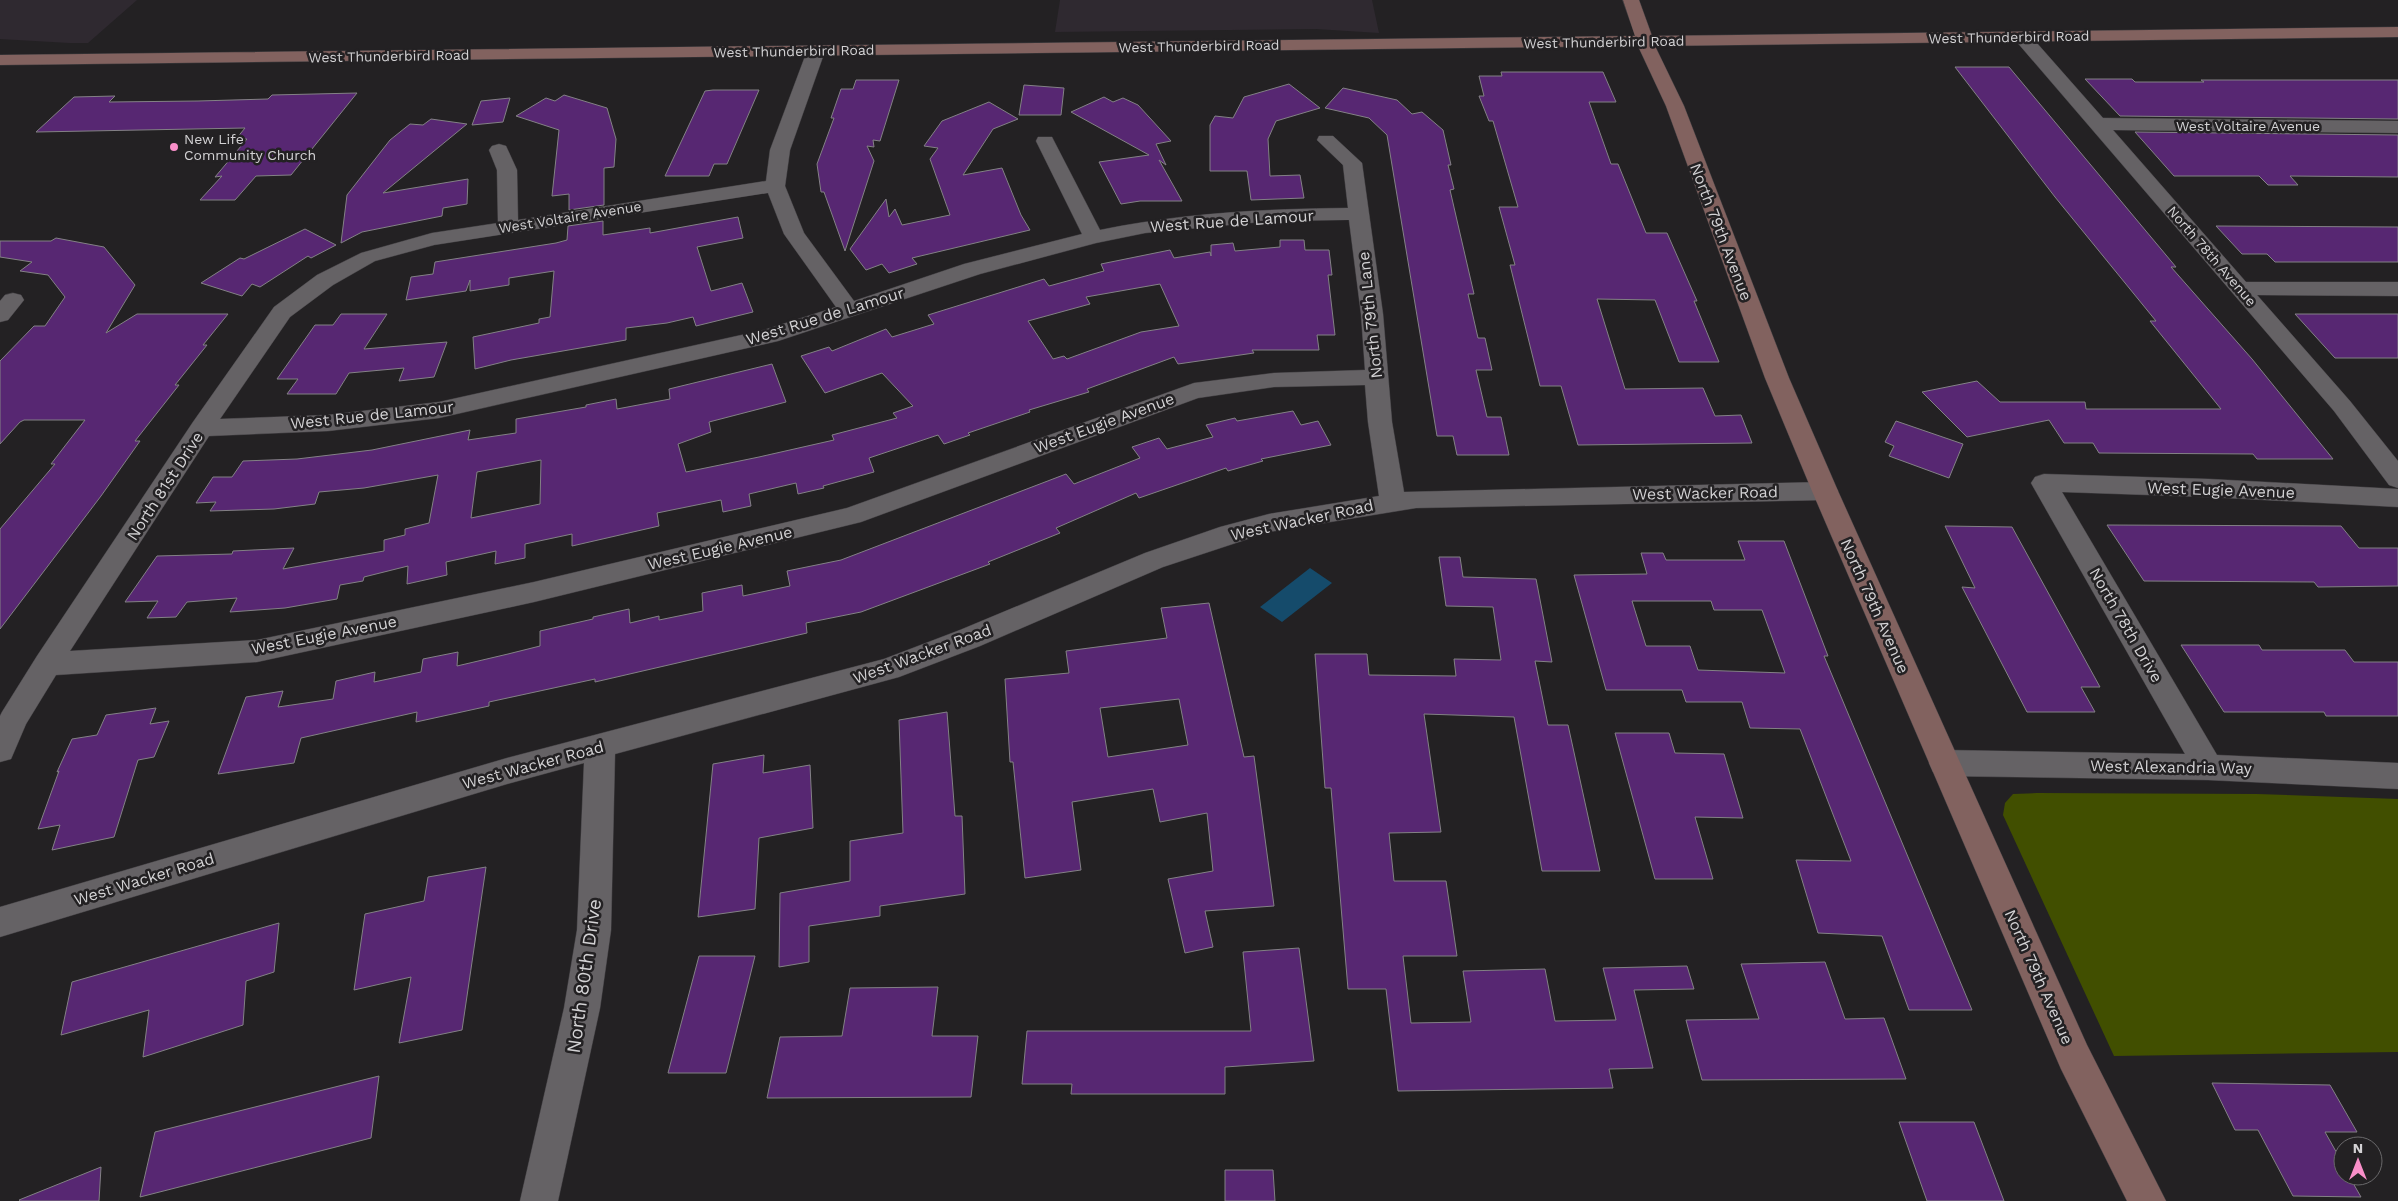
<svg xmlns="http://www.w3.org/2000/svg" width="2398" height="1201" viewBox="0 0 2398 1201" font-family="'Work Sans',sans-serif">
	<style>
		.built { fill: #2f2930 }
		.green { fill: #414f00 }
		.water { fill: #154b6b }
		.building { fill: #572772; stroke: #838185; fill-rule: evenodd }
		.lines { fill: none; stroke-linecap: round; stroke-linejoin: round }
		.street-casing { stroke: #403e41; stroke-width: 1 }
		.secondary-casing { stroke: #403e41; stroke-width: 1 }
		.street { fill: #656265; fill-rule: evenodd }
		.secondary { fill: #82625f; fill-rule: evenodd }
		.poi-dot { fill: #f98fc9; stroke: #232123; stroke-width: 2 }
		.labels { text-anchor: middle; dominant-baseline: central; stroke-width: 5; stroke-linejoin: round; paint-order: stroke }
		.far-street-label { font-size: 14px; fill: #d3d2d4; stroke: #232123 }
		.far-poi-label { font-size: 14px; fill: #d3d2d4; stroke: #232123; text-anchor: start }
		.street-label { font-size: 16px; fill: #d3d2d4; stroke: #232123 }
		.near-street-label { font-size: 19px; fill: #d3d2d4; stroke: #232123 }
	</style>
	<rect width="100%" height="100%" fill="#232123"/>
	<!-- built -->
	<path class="built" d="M0,0H137L88,43H70L0,39Z
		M1060,0H1372L1379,33L1316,29L1055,32Z"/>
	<!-- green -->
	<path class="green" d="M2037,793L2257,794L2398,799V1052L2114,1056L2003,815L2005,803L2013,794Z"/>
	<!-- water -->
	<path class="water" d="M1310,568L1332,583L1282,622L1260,607Z"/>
	<!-- building -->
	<path class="building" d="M1955,67H2009L2176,267H2171L2252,359L2333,459H2257L2253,454L2099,453L2093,443H2064L2049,420L1967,437L1922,392L1977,381L2000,402H2085L2086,409H2221L2150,321H2156L2055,197Z
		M1501,72H1603L1616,102H1589L1611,164H1618L1646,233H1667L1697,301H1694L1719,362H1679L1655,300L1597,299L1625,389L1703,388L1715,416L1741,415L1752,443L1578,445L1561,386H1540L1510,265H1515L1499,207H1518L1493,121H1489L1479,96H1484L1479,76H1502Z
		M2085,79H2132L2135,82H2204L2201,80H2398V119L2120,116Z
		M856,80H899L880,141L873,140L874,147L867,146L874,161L845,251L824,192H821L817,164L834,118H831L841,89H853Z
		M1289,84L1320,108L1276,121L1268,139L1270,176L1300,175L1304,198L1251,200L1247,171H1210V125L1215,116L1233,118L1244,97Z
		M1024,85L1064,88L1061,115H1019Z
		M1343,88L1397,100L1412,114L1422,112L1443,130L1451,165H1448L1454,189L1450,190L1474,294H1468L1478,338H1485L1492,370H1476L1487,417H1501L1509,455H1457L1453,436H1437L1387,135L1369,118L1325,108Z
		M713,90H759L727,164H714L709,176H665L705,91Z
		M357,93L291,175L256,176L235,200H200L222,176L215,177L247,139H236L245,128L36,132L74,97L115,96L109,102L198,101L268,99L272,95Z
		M564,95L607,108L616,139L614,167L604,168V205L569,210V194L552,196L559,130L516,116L546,98L555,101Z
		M1104,97L1113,102L1123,98L1138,105L1171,141L1156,144L1166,165L1159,160L1182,201H1140L1121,204L1099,162L1149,155L1071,112Z
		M510,98L503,122L472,125L481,101Z
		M989,102L1018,119L993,129L963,175L1002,168L1021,215L1030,230L912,258L917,264L889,273L882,264L866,270L850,249L886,199L889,217L895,209L902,225L950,215L930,159L938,148L924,146L942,121Z
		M431,119L467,124L383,193L468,179L467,204L443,208L442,216L362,232L341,243L347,195L390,140L410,124L423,125Z
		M2135,132L2398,135V177L2290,176L2298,185H2268L2259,176H2174Z
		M738,217L743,238L697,247L711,291L742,283L753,312L696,326L693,317L667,323L626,328V340L511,360L475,369L473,337L539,323V319L550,317L554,271L509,278V285L470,291V280L466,291L406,300L411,277L433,274L435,262L556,243L567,240L568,226L603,221V235L650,228V233Z
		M2216,226L2398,227V262H2275L2267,254H2242Z
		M305,229L336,245L311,258L308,256L260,287L252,284L242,296L201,283L240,258L244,259Z
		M56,238L104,247L135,285L106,333L137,314H228L203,345H207L175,385H179L135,441H140L101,496L0,629V529L55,464H51L85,420H24L20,422L0,444V361L34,326H45L65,297L48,275L20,271L32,262L0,257V241H51Z
		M1280,240H1304L1305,250H1329L1332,275H1328L1335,335H1317L1319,350H1252L1254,353L1178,364L1174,357L1087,389L1089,392L1029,410L1030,412L968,433L970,435L944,444L938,435L869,458L874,472L823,486L824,488L798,494L796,483L749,494L751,506L723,512L721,500L657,513L659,526L572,546V534L525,544V558L495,564L496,551L446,562L447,575L407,584L408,566L364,577L363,581L340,585L337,599L285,608L230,612L237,598L187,602L176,617L147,618L158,601L125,602L157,556L232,554L233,551L294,548L283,569L384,551V540L405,535V529L429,523L438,475L364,488L319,492L315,504L274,509L210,511L216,502L196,503L213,477H232L243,461L297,459L372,450L470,430L468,440L516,433V419L586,407V405L616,399L617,409L670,399L669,389L772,364L786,402L709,422L711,432L678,444L686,472L759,457L834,440L832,435L897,418L893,413L913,406L882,373L825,393L801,356L829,347L832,351L886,329L892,337L934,324L928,315L1044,279L1049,286L1104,271L1101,264L1170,250L1174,258L1210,252L1211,256V245L1233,243L1235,251L1280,247ZM1160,284L1179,326L1141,332L1067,359L1064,356L1053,359L1028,321L1090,304L1086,297ZM541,460L540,504L471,518L477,472Z
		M341,314H387L364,349L447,342L434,377L399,381L404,368L349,373L336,394H287L298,379H277L315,325H333Z
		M2295,314H2398V358H2335Z
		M1293,411L1301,425L1318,421L1331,445L1261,459L1263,461L1228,471L1226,468L1139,498L1136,493L1056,528L1060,533L988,562L990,564L861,612L806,623L807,633L595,682V679L489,702V706L416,722L417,712L301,738L294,763L218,774L246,697L283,691L278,707L333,699L336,681L375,672L374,682L421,672L423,659L458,652L457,666L508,654L540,646V631L593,619V617L629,609L630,623L659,616V620L703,611L702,593L742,585L743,596L790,586L787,571L841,560L1066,474L1074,484L1140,458L1132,447L1159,438L1167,449L1213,437L1206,425L1235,418L1237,421Z
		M1896,421L1963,444L1949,478L1889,456L1894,446L1885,442Z
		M2107,525L2341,526L2359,548H2398V586L2318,587L2314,582L2144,581Z
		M1945,526L2012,527L2100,687H2081L2095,712H2027L1962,587L1975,588Z
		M1738,541H1784L1828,656H1824L1972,1010H1909L1882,936L1818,933L1796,860L1851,861L1800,729L1750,728L1742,702H1686L1682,690H1606L1574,575L1647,574L1641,553H1663L1666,560H1745ZM1632,601H1711L1714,610H1762L1785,673L1698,670L1690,646H1646Z
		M1439,557H1460L1463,577L1536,579L1552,662L1535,661L1548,725H1568L1600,871H1542L1514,717L1424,714L1441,832L1389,833L1394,881H1446L1457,956H1403L1411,1023L1471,1022L1463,971L1545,969L1555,1021L1616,1020L1603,968L1687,966L1694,989L1634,990L1653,1068L1609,1069L1613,1088L1398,1091L1386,989H1348L1331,788H1325L1315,654H1367L1369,675L1456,676L1454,659L1501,660L1493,607L1446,606Z
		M1209,603L1244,757L1254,756L1274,906L1205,911L1213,947L1185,953L1168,879L1213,871L1207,813L1160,822L1153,789L1072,802L1081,870L1025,878L1013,762H1010L1005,679L1069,673L1066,651L1167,638L1161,608ZM1179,699L1188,745L1108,757L1100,708Z
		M2181,645H2259L2262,650H2345L2354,662H2398V716H2326L2324,712H2224Z
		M156,708L150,724L169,721L154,757L138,760L114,837L52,850L60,825L38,829L59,771L57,772L72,739L97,735L106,715Z
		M947,712L955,816H962L965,894L880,906V916L809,926V962L779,967L780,893L850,881V841L903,833L899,720Z
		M1615,733H1669L1675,753L1724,754L1743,818L1695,817L1713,879H1655Z
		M764,755L763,773L810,765L813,828L759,838L755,909L698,917L713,764Z
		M486,867L462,1030L399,1043L411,977L354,990L365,914L424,901L428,877Z
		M279,923L274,972L246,981L243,1025L143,1057L149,1010L61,1035L72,982Z
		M1299,948L1314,1061L1225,1067V1094H1071L1072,1084H1022L1027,1031H1251L1243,952Z
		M699,956H755L726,1073H668Z
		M1825,962L1845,1019L1884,1018L1906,1079L1702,1080L1686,1020L1759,1019L1741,964Z
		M938,987L932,1036H978L971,1097L767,1098L780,1037L842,1036L850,988Z
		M379,1076L371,1138L140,1197L155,1132Z
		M2212,1083L2330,1085L2357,1132H2325L2343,1164V1176H2349L2361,1197L2293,1196L2258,1130H2235Z
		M1899,1122H1974L2004,1201H1927Z
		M101,1167L99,1201H20L19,1200Z
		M1225,1170H1273L1275,1201H1225Z"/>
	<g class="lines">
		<!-- street casing -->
		<g class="street-casing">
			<path id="street" d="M2022,32L2028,33L2103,118L2398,121V133L2113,130L2246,282H2398V296L2257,295L2350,401L2398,461V488L2389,485L2334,411L2016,41L2013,37L2016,33Z
				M816,46L822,47L825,51L790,150L785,186L804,233L854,301L964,264L1082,234L1036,141L1038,137H1052L1054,141L1100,230C1183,213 1264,209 1348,208L1343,165L1317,140L1319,136H1333L1362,163L1383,314L1392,422L1404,492L1825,482L1834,485L1838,491L1834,497L1825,500L1416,508L1269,532L1163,567L980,646L899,677L615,754L611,930L600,1008L558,1201H520L564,1008L577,930L584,763L507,784L0,937V907L507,758L884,659L960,630L1145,553L1220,527L1269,514L1379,496L1368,422L1365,385L1274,387L1198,398L861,522L534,602L257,662L56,675L26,724L11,759L0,762V716L2,712L37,656L193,422L274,307L317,275L361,253L432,233L498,223L497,170L489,150L492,146L499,144L506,146L517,170L518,220L766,181L770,150L807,51L810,47ZM768,193L784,234L836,307L764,330L439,402L328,415L220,419L290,317L333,285L375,261L434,245ZM1349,220L1361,314L1365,370L1274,373L1194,383L847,508L534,582L257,640L70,651L209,436L328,431L439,418L778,341L980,274L1096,243L1145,233L1271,221Z
				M13,293L21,295L24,300L8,320L0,322V301L5,295Z
				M2044,474L2209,479L2398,489V507L2209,497L2062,492L2217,755L2398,763V789L2208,780L1944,776L1933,772L1929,763L1933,754L1944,750L2185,754L2031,483L2035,477Z"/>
		</g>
		<!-- secondary casing -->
		<g class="secondary-casing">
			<path id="secondary" d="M1623,0H1639L1652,36L2398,27V37L1655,46L1684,106L1789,378L1838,491L2087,1045L2166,1201H2127L2061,1069L1812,491L1765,378L1666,106L1638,46L0,65V55L1635,36Z"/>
		</g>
		<!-- street -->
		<use href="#street" class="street"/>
		<!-- secondary -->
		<use href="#secondary" class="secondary"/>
	</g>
	<!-- markers -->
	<circle class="poi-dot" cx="174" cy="147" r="5"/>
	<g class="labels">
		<!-- far-street labels -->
		<g class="far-street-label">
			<text transform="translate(2009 37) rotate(-1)">West Thunderbird Road</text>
			<text transform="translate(1604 42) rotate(-1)">West Thunderbird Road</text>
			<text transform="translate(1199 46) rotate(-1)">West Thunderbird Road</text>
			<text transform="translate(794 51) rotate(-1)">West Thunderbird Road</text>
			<text transform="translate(389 56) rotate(-1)">West Thunderbird Road</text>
			<text x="2248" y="126">West Voltaire Avenue</text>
			<text transform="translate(570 217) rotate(-9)">West Voltaire Avenue</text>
			<text transform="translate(2212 256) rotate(49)">North 78th Avenue</text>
		</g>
		<!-- far-poi labels -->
		<g class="far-poi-label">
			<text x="184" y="139">New Life<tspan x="184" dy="16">Community Church</tspan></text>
		</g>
		<!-- street labels -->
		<g class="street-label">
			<text transform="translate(1232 221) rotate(-4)">West Rue de Lamour</text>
			<text transform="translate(1721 232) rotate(69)">North 79th Avenue</text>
			<text transform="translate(1370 315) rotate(-96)">North 79th Lane</text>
			<text transform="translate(825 316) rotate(-17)">West Rue de Lamour</text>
			<text transform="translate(372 415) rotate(-6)">West Rue de Lamour</text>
			<text transform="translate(1104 423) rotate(-20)">West Eugie Avenue</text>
			<text transform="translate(165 486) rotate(-57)">North 81st Drive</text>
			<text transform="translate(2221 490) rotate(2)">West Eugie Avenue</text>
			<text transform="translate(1705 493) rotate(-1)">West Wacker Road</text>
			<text transform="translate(1302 520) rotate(-12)">West Wacker Road</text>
			<text transform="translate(720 548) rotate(-13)">West Eugie Avenue</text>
			<text transform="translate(1875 606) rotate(66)">North 79th Avenue</text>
			<text transform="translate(2126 625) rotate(60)">North 78th Drive</text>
			<text transform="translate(324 635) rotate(-11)">West Eugie Avenue</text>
			<text transform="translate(922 654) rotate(-20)">West Wacker Road</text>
			<text transform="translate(533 765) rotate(-15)">West Wacker Road</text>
			<text transform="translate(2171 767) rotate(1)">West Alexandria Way</text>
			<text transform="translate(144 879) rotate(-17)">West Wacker Road</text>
			<text transform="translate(2039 977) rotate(66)">North 79th Avenue</text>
		</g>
		<!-- near-street labels -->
		<g class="near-street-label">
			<text transform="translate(584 976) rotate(-82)">North 80th Drive</text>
		</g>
	</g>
	<!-- north arrow -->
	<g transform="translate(2358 1161)"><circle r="24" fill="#232123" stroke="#69686a"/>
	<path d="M0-4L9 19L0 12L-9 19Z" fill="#f98fc9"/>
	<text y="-8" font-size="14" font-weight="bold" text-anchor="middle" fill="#d3d2d4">N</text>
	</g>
</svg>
